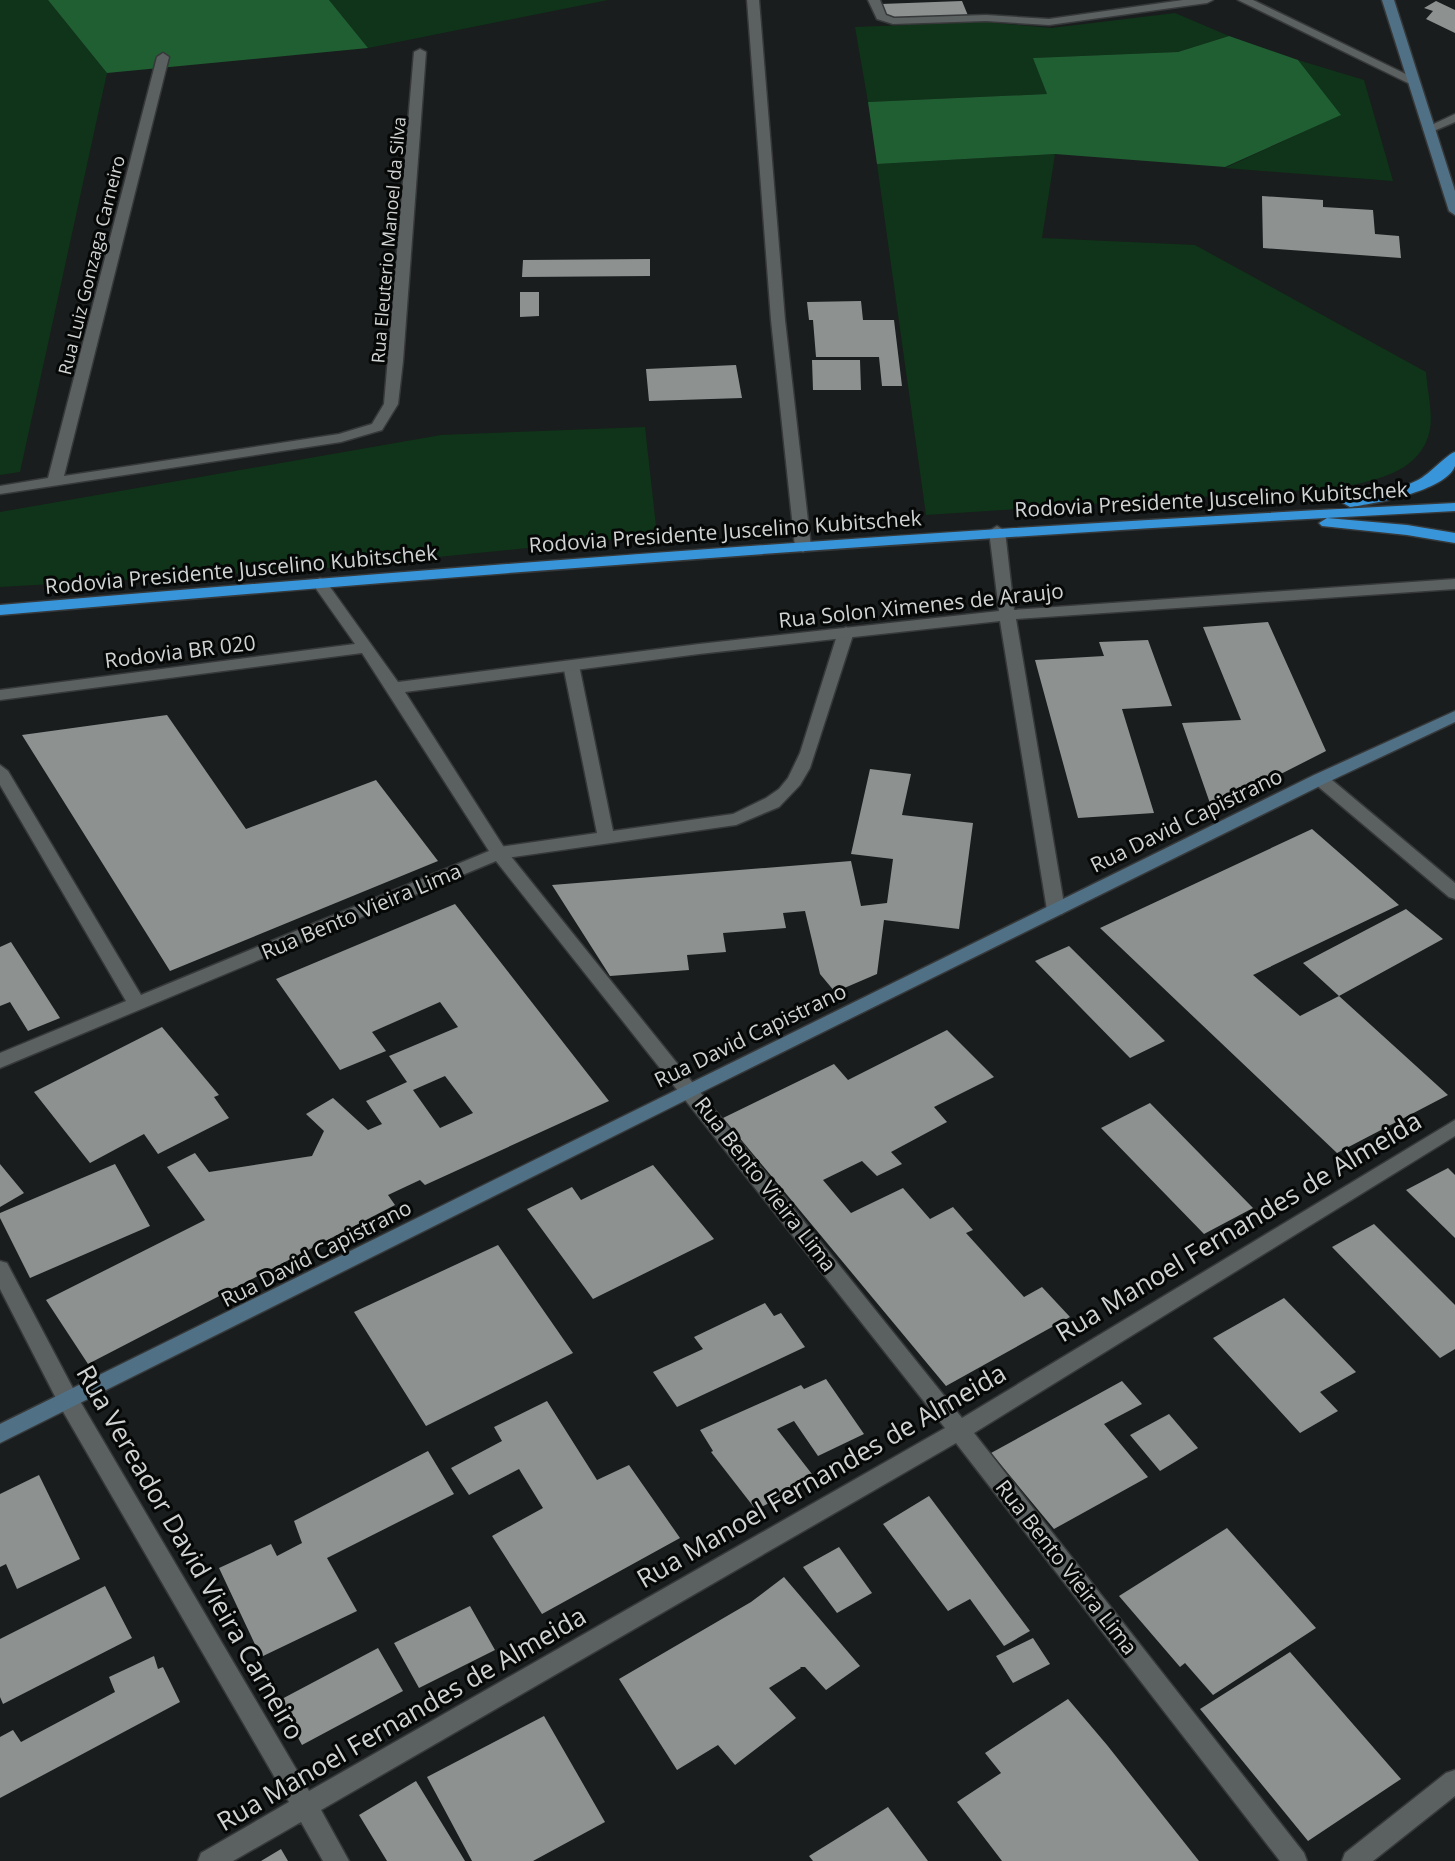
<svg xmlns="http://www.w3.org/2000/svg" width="1455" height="1861" viewBox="0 0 1455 1861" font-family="'Open Sans',sans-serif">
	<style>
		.green { fill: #0f3419 }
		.forest { fill: #205f32 }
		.building { fill: #8d9291; fill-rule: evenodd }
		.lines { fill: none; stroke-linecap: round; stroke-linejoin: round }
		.lane-casing { stroke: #363839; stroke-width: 3 }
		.street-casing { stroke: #363839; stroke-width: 3 }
		.secondary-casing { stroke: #363839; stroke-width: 3 }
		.highway-casing { stroke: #363839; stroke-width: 3 }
		.lane { fill: #5b6061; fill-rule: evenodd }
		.street { fill: #5b6061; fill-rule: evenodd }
		.secondary { fill: #507085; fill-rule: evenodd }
		.highway { fill: #3895d9; fill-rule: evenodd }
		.labels { text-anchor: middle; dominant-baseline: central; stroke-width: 6; stroke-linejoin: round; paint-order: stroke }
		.far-street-label { font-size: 18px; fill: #d0d3d3; stroke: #060707 }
		.street-label { font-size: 21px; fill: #d0d3d3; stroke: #060707 }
		.near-street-label { font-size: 26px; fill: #d0d3d3; stroke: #060707 }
	</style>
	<rect width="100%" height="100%" fill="#191d1d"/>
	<!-- green -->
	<path class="green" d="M0,0H48L107,73L20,472L0,475Z
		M329,0H608L368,48Z
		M1175,13L1229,36L1178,52L1034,58L1047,94L868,102L855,27L984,22L1051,28Z
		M1298,60L1364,80L1393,181L1225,168L1340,115Z
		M1055,154L1042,238L1195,245L1426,372C1427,389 1433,412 1430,429C1422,473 1373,481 1337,488L926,515L877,164Z
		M645,427L657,535L319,569L0,587V512L441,435Z"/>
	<!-- forest -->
	<path class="forest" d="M48,0H329L368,48L107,73Z
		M1229,36L1298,60L1341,115L1225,167L1055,154L877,164L868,102L1047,94L1033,58L1178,52Z"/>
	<!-- building -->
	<path class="building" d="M962,1L969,18L886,19L881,4Z
		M1436,1L1455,10V33L1426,19L1433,11L1424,8Z
		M1262,196L1323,200V207L1373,210L1375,234L1399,236L1401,258L1263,248Z
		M650,259V276L522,277L523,260Z
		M520,292H539V316L520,317Z
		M861,301L863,320H894L902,386H882L879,357H816L813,320H809L807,302Z
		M812,360H860L861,390H813Z
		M736,365L742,398L649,401L646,369Z
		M1268,622L1326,751L1212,809L1182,723L1241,720L1203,627Z
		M1148,640L1172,706L1122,709L1154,813L1078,818L1035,660L1104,656L1099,642Z
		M167,715L246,829L376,780L438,861L170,971L22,735Z
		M870,769L911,774L902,815L973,823L959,929L884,920L877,974L835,992L820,974L805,911L783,913L786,928L723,933L726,952L687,955L689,970L610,976L552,885L851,861L861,906L887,903L893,859L851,854Z
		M1312,829L1399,905L1253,975L1300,1016L1339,996L1303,963L1406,909L1443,939L1339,996L1448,1095L1337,1153L1100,928Z
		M455,904L609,1101L425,1185L420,1180L388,1195L395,1205L88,1364L46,1300L205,1220L167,1167L195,1153L209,1172L312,1156L324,1131L306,1114L333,1098L368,1130L382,1124L366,1101L407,1082L389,1056L458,1027L440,1002L372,1032L386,1051L340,1070L276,979ZM445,1076L473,1113L440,1128L413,1090Z
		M11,942L60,1018L28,1031L10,1002L0,1006V947Z
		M1069,946L1165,1041L1130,1058L1035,961Z
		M162,1027L219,1095L214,1097L229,1118L158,1154L144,1134L90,1163L34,1092Z
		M947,1030L994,1077L934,1107L947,1122L891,1152L902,1164L877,1176L862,1161L823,1180L851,1213L903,1188L930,1219L953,1207L973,1230L966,1233L1024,1297L1042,1287L1070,1317L946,1386L723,1118L834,1064L848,1080Z
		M1150,1103L1253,1208L1204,1234L1101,1128Z
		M0,1164L24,1193L0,1207Z
		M115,1164L150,1226L30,1278L0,1218V1213Z
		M653,1165L714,1239L593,1299L527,1209L572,1187L581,1200Z
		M1448,1168L1455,1175V1238L1406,1190Z
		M1374,1224L1455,1305V1349L1440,1358L1332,1247Z
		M498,1245L573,1353L426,1426L354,1312Z
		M1284,1298L1356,1372L1320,1392L1338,1411L1300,1433L1213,1338Z
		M765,1303L774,1316L781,1313L805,1347L677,1407L653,1372L703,1349L694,1337Z
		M826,1379L864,1434L818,1456L794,1421L777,1429L815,1478L756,1510L711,1452L713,1451L700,1430L801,1385L804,1389Z
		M1122,1381L1142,1404L1104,1424L1148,1477L1054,1529L991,1453Z
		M547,1401L597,1480L629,1465L680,1538L542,1614L492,1536L543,1508L519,1469L469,1495L451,1468L502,1441L494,1427Z
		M1169,1414L1198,1448L1160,1471L1130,1435Z
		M428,1451L454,1494L327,1558L357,1611L261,1657L219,1568L271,1544L277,1556L302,1543L294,1521Z
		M39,1475L80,1559L17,1589L6,1564L0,1567V1494Z
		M929,1496L1030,1631L1004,1646L970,1599L948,1611L883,1524Z
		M1227,1528L1316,1628L1213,1695L1185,1663L1180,1667L1119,1596Z
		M839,1547L872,1593L837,1613L803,1567Z
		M784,1577L860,1666L826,1690L805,1667H800L801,1668L769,1688L796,1718L735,1765L718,1745L677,1770L619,1679L751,1602Z
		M105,1586L132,1638L3,1704L0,1697V1639Z
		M470,1606L495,1650L419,1688L394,1643Z
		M1033,1638L1050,1664L1013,1683L996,1656Z
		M378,1648L403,1691L302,1745L278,1701Z
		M1290,1652L1401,1779L1308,1841L1200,1709Z
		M154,1656L158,1669L163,1667L180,1702L0,1798V1737L13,1730L21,1742L115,1692L109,1677Z
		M1068,1699L1107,1745L1199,1861H1002L957,1802L1001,1773L985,1753Z
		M544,1716L605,1822L533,1861H472L427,1777Z
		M416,1781L465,1861H387L359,1815Z
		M888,1807L928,1861H813L809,1856Z
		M281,1849L288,1861H261Z"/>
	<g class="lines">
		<!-- lane casing -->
		<g class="lane-casing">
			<path id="lane" d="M846,627L854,632L810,768L800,785L779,807L736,825L499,859L493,857L490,853L499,847L597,833L563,665L565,661H577L579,665L613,831L733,814L766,798L779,789L788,778L800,753L838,632Z"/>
		</g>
		<!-- street casing -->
		<g class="street-casing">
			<path id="street" d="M747,0H759L785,320L811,547L803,552L795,547L771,320Z
				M868,0H880L886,15L894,18L986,15L1049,19L1183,0H1213L1207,3L1049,25L986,21L893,24L877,19Z
				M1238,0H1253L1418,80L1408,83Z
				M420,49L426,52L403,361L398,404L382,430L341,442L0,494V486L48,478L157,57L163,53L169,57L64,476L339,434L372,424L384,404L414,52Z
				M1455,114V122L1429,133L1423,129Z
				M997,526L1005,531L1014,610L1455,579V589L1016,619L1065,910L1062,914H1050L1047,910L1000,621L699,654L405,692L505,849L962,1418L1455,1120V1136L974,1433L1304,1853L1307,1861H1280L956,1443L321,1810L349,1861H323L301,1822L233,1861H198L201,1853L289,1802L61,1408L0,1289V1261L7,1263L77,1396L309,1791L945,1428L496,861L0,1068V1053L126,1001L0,785V765L8,771L141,995L489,851L362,653L0,700V690L355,644L312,583L320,578L325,580L398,682L699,644L999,611L989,531Z
				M1320,773L1326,775L1455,883V899L1449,897L1314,783L1312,779Z
				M1455,1770V1796L1373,1861H1342L1345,1853L1446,1773Z"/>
		</g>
		<!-- secondary casing -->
		<g class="secondary-casing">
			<path id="secondary" d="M1382,0H1394L1455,191V215L1449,211Z
				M1455,711V722L1326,783L698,1094L0,1443V1424L1314,775Z"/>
		</g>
		<!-- highway casing -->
		<g class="highway-casing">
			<path id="highway" d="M1455,452C1455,456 1455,462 1455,466C1446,491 1373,504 1350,507L1343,503L1345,500C1369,494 1395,492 1418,480C1430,474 1447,454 1455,452Z
				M1455,503V511C969,536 485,573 0,615V605C485,564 969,527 1455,503Z
				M1327,518L1407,525L1455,533V543L1407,535L1322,526L1319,523Z"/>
		</g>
		<!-- lane -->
		<use href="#lane" class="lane"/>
		<!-- street -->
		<use href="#street" class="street"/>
		<!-- secondary -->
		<use href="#secondary" class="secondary"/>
		<!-- highway -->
		<use href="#highway" class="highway"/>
	</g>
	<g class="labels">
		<!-- far-street labels -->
		<g class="far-street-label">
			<text transform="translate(388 240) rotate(-85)">Rua Eleuterio Manoel da Silva</text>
			<text transform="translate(91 265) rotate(-76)">Rua Luiz Gonzaga Carneiro</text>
		</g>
		<!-- street labels -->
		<g class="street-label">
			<text transform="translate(1211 499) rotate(-3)">Rodovia Presidente Juscelino Kubitschek</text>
			<text transform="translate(725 531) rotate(-4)">Rodovia Presidente Juscelino Kubitschek</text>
			<text transform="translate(241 569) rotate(-5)">Rodovia Presidente Juscelino Kubitschek</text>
			<text transform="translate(921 605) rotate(-6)">Rua Solon Ximenes de Araujo</text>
			<text transform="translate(180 651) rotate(-7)">Rodovia BR 020</text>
			<text transform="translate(1186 820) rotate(-26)">Rua David Capistrano</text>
			<text transform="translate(361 911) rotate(-23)">Rua Bento Vieira Lima</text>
			<text transform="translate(750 1035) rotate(-26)">Rua David Capistrano</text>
			<text transform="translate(766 1184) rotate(52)">Rua Bento Vieira Lima</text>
			<text transform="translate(316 1253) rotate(-27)">Rua David Capistrano</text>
			<text transform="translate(1067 1567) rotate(52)">Rua Bento Vieira Lima</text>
		</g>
		<!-- near-street labels -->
		<g class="near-street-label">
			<text transform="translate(1238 1226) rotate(-31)">Rua Manoel Fernandes de Almeida</text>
			<text transform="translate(821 1475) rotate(-30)">Rua Manoel Fernandes de Almeida</text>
			<text transform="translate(191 1552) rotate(60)">Rua Vereador David Vieira Carneiro</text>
			<text transform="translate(401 1718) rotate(-30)">Rua Manoel Fernandes de Almeida</text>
		</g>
	</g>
</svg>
